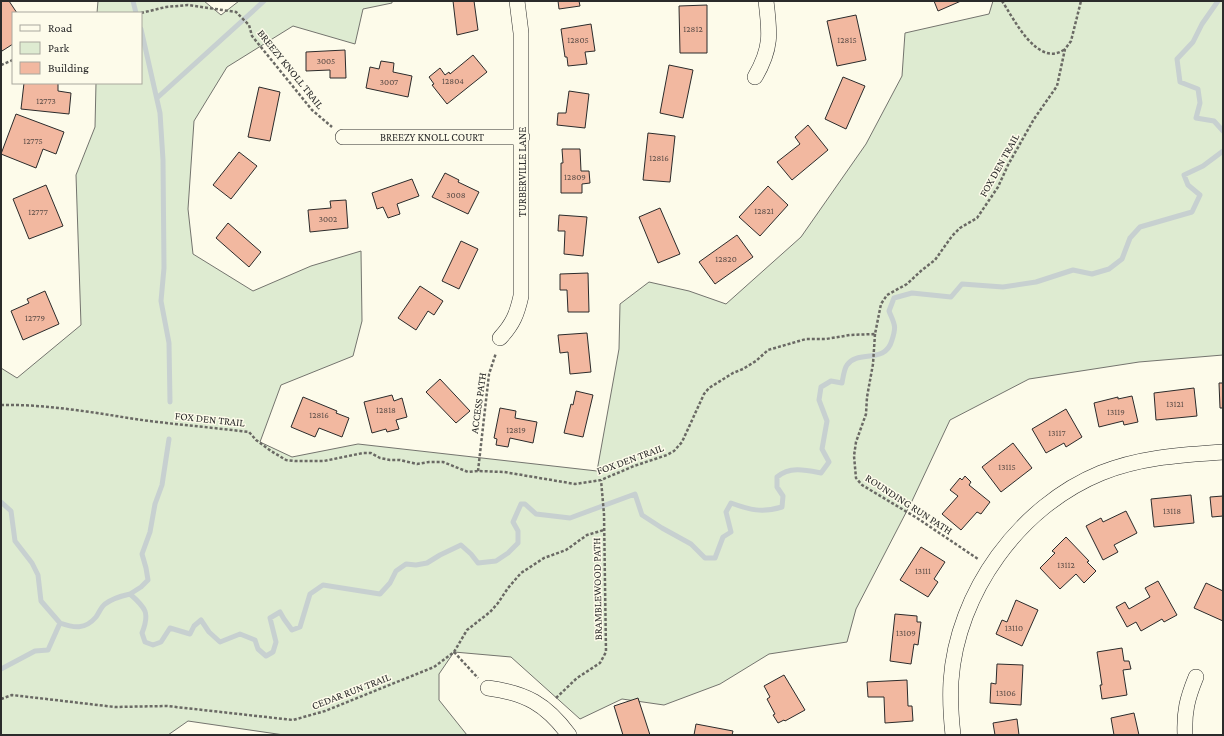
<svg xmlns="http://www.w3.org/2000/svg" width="1224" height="736" viewBox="0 0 1224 736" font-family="'Crimson Pro',serif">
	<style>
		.green { fill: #deebd1; stroke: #74746e }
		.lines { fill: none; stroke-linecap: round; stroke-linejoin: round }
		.stream { stroke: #c7d0d0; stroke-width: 5 }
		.building { fill: #f2b8a0; stroke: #2b2b2b }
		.minor-casing { stroke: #2b2b2b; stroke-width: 16 }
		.path { stroke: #6a6964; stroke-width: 2.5; stroke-dasharray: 3 2; stroke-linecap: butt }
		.minor { stroke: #fdfbea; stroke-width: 15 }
		.labels { text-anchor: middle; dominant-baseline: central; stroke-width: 3; stroke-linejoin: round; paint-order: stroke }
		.number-label { font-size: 9px; fill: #5d4e48 }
		.street-label { font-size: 11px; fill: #2b2b2b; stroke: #fdfbea }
	</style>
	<rect width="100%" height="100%" fill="#fdfbea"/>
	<!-- green -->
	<path class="green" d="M98,1H204L221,15L239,1H392V3L363,9L355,44L293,26L227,67L194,121L188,209L193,254L253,291L311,266L361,251L362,321L353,356L281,385L260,442L292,457L358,444L597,471L619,349L620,304L649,282L689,291L726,304L801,237L866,144L902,76L905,33L989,14L993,1H1223V355L1139,362L1029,379L950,420L912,501L856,609L847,642L769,654L720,684L664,705L622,699L580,719L511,657L454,652L439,674V700L467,735H284L188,721L168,735H1V368L17,378L81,325L76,175L95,127L96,83H141V13H97Z"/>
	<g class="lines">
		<!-- stream -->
		<path class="stream" d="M133,1L136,13
			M1218,1L1202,24L1193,42L1177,59L1180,82L1198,89L1200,103L1196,118L1214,121L1223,131
			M141,29L160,113L163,160L164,268L161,301L169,343L170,402
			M157,98L264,1
			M1,502L11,511L15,541L32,563L38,575L41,601L60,623L48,650L35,651L1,669
			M130,594L141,587L148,580L146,568L142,554L150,532L155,504L162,485L169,439
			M60,623C74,628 85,630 96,617C99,613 101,607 105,604C113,598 121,596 130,594C146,608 150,613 142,633L145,642L153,645L161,642L170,628L190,634L194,626L201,620L209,632L220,642L240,634L255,640L258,649L266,656L273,652L276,642L270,618L280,612L284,619L292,630L300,627L310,594L323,585L380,594L390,583L396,571L406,564L416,565L427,563L440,555L461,545L471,554L478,563L496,561L508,553L518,543V531L513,522L521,504H525L536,514L570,518L635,494L642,515L662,528L691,544L705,558H715L723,537L731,532L726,512L731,503C750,510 762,513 782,507L783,496L777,487V477C790,466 806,470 821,473L829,462L822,449L827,421L819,400L821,387L831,381L842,383C843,378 844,369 847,365C858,349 885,365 892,340C897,325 894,324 889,311L894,298L912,293L951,297L962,284L1003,287L1036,282L1073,270L1092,274L1109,269L1122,259L1130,238L1140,227L1192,212L1200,195L1188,185L1184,175L1203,166L1223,151"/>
	</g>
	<!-- building -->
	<path class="building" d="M1,1H9L17,13H13V44L2,51L1,49Z
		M453,1H474L478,30L457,35Z
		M558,1H579L580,6L559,9Z
		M934,1H961L938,11Z
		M707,5V53H680L679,6Z
		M856,15L866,60L837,66L827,21Z
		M591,24L595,51L585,52L587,64L568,66L567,57H565L561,29Z
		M345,50L346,78H330V70L306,71V52Z
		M473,55L487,72L447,104L432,85L434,84L429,77L440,68L445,75L449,72L450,74Z
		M381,61L394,63L393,72L412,76L408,97L366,88L370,67L379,69Z
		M669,65L693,70L683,118L660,113Z
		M843,77L865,86L846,129L825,119Z
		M24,83H58V91L71,93L69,114L21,109Z
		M259,87L280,92L270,141L248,137Z
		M569,91L589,94L585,128L557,125L558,113H566Z
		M16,114L64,132L56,154L43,149L36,168L1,154Z
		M808,125L828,150L792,180L777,162L800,144L795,137Z
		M648,133L675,136L670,182L643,180Z
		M562,149H580L581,171H589L590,183L582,184V193H561V163H563Z
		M239,152L257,166L231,199L213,185Z
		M445,173L459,180L458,182L479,192L468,214L432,197Z
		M412,179L419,196L397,204L400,214L388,218L383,207L377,209L372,193Z
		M46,185L63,226L29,239L13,199Z
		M768,186L788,205L760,236L739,217Z
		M346,200L348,228L310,232L308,210L331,208L330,201Z
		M660,208L680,254L658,263L639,217Z
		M559,215L587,217L583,256L564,254L565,231H558Z
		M228,223L261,252L249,267L216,238Z
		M737,235L753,257L715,284L699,262Z
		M461,241L478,249L459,289L442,281Z
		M588,273L589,312H568L567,290H560V274Z
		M420,286L443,301L434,315L428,311L416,330L398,318Z
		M45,291L59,324L23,340L11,311L29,303L27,299Z
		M587,333L591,372L570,374L568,352L560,353L558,335Z
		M440,379L470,411L456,423L426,392Z
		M1219,383H1223V408H1220Z
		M1194,388L1197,416L1156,420L1154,393Z
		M576,391L593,395L583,437L564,433L571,404L573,405Z
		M392,395L394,401L402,398L407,417L396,420L399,429L387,432L386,429L372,433L364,402Z
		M1132,396L1138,422L1124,425L1123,421L1099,427L1094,403L1118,397V399Z
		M303,397L337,411L336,413L349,418L342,437L319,428L315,437L291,427Z
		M500,408L516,411L515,418L537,422L533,443L510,438L508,447L496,445L497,439L494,438Z
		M1066,409L1082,437L1066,447L1064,443L1046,453L1032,429Z
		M1013,443L1032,468L1001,492L982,467Z
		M965,476L971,482L969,485L990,502L981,514L977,512L961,530L942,514L958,496L950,490L960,478L962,480Z
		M1191,495L1194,523L1154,527L1151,499Z
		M1223,496V516L1212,517L1210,497Z
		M1126,511L1137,533L1114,545L1118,552L1103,560L1086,526L1101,518L1103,522Z
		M1066,537L1089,561L1087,562L1096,571L1084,583L1076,574L1060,589L1040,568L1055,553L1052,551Z
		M921,547L945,562L934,579L938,582L928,597L900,580Z
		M1158,581L1177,615L1164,622L1162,619L1141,631L1136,622L1127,627L1116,607L1125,602L1129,609L1150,597L1145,588Z
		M1206,583L1223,591V621L1194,608Z
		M1016,600L1038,610L1022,646L996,634L1002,620L1007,622Z
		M895,614L917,616V622H921L918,645L914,644L911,664L890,661Z
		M1122,648L1124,661H1129L1131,669L1123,670L1127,695L1102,699L1100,685H1102L1097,652Z
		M997,664L1023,665L1021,705L990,703L991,683L996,684Z
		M784,675L805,710L785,721L784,720L778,723L773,715L775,714L767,699L770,697L764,686Z
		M907,680L908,706H912L913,721L885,723L884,697H868L867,682Z
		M638,698L650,735H623L614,706Z
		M1134,713L1139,735H1114L1111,718Z
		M1017,719L1019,735H995L993,723Z
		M696,724L733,731L732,735H694Z"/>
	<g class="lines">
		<!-- minor casing -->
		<g class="minor-casing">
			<path id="minor" d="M755,77C772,48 770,33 766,1
				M343,137H522
				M500,338C513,324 517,314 521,296V33L517,1
				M488,688C526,693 546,704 569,735
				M953,735C951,717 950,699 951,681C957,592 1020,506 1101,473C1141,457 1181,455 1223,452
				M1185,735C1184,712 1187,699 1196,677"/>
		</g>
		<!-- path -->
		<path class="path" d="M1002,1C1014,19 1038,69 1065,49
			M141,13L166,7L188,5L236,12L249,25L252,36L312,110L332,127
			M1,65L13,60
			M875,334L873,364L867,397L866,414L856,442L854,456L856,478L862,485L917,518L978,559
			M1,405C51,404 100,414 149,421C183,425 216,428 249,432L256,440L271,451L286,460L295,461H324L363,453H371L380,458L390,460H400L417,464L429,462H443L468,472L478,471L504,472L575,484L601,480L634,466L667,455L674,451L682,442L704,394L709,388L733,373L743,369L756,361L768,350L806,339H826L850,335L875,334L881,304L887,295L907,284L922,270L935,260L952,236L960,228L977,218L998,187L1008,165L1034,119L1057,86L1065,49L1071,41L1081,1
			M478,471L489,374L496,353
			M454,652L478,678
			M556,698L577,678L600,663L606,652L604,514L601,480
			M1,699L12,695L115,707L167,706L293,720L325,711L434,667L454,652L467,630L490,612L498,603L508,588L521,573L544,558L566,550L587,535L604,530"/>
		<!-- minor -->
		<use href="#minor" class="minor"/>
	</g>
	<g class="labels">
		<!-- number labels -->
		<g class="number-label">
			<text x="693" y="29">12812</text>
			<text x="578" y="40">12805</text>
			<text x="847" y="40">12815</text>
			<text x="326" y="61">3005</text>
			<text x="453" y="81">12804</text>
			<text x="389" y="82">3007</text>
			<text x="46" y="101">12773</text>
			<text x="33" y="141">12775</text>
			<text x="659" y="158">12816</text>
			<text x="575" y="177">12809</text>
			<text x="456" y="195">3008</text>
			<text x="764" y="211">12821</text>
			<text x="38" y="212">12777</text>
			<text x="328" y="219">3002</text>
			<text x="726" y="259">12820</text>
			<text x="35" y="318">12779</text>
			<text x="1175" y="404">13121</text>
			<text x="386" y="410">12818</text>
			<text x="1116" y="412">13119</text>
			<text x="319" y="415">12816</text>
			<text x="516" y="430">12819</text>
			<text x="1057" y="433">13117</text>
			<text x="1007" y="467">13115</text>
			<text x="1172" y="511">13118</text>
			<text x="1066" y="565">13112</text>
			<text x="923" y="571">13111</text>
			<text x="1014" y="628">13110</text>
			<text x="906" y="633">13109</text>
			<text x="1006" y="693">13106</text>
		</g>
		<!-- street labels -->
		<g class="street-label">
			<text transform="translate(291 69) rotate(51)">BREEZY KNOLL TRAIL</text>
			<text x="432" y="137">BREEZY KNOLL COURT</text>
			<text transform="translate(999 165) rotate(-61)">FOX DEN TRAIL</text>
			<text transform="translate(522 172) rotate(-90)">TURBERVILLE LANE</text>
			<text transform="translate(478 403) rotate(-82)">ACCESS PATH</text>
			<text transform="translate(210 419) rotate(6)">FOX DEN TRAIL</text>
			<text transform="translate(630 459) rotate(-20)">FOX DEN TRAIL</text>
			<text transform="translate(909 504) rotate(33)">ROUNDING RUN PATH</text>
			<text transform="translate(597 589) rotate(-91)">BRAMBLEWOOD PATH</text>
			<text transform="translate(351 691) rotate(-21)">CEDAR RUN TRAIL</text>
		</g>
	</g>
	<!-- border -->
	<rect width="1224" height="736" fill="none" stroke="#2b2b2b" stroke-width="4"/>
	<!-- legend -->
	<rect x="12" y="12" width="130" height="72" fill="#fdfbea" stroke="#a9a89e"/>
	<rect x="20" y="25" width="20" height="6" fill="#fdfbea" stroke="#a9a89e"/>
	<text x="48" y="32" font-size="12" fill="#2b2b2b">Road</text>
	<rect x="20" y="42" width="20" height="12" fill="#deebd1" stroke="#a9a89e"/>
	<text x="48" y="52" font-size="12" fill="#2b2b2b">Park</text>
	<rect x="20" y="62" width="20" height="12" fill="#f2b8a0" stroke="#a9a89e"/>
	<text x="48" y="72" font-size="12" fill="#2b2b2b">Building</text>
</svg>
